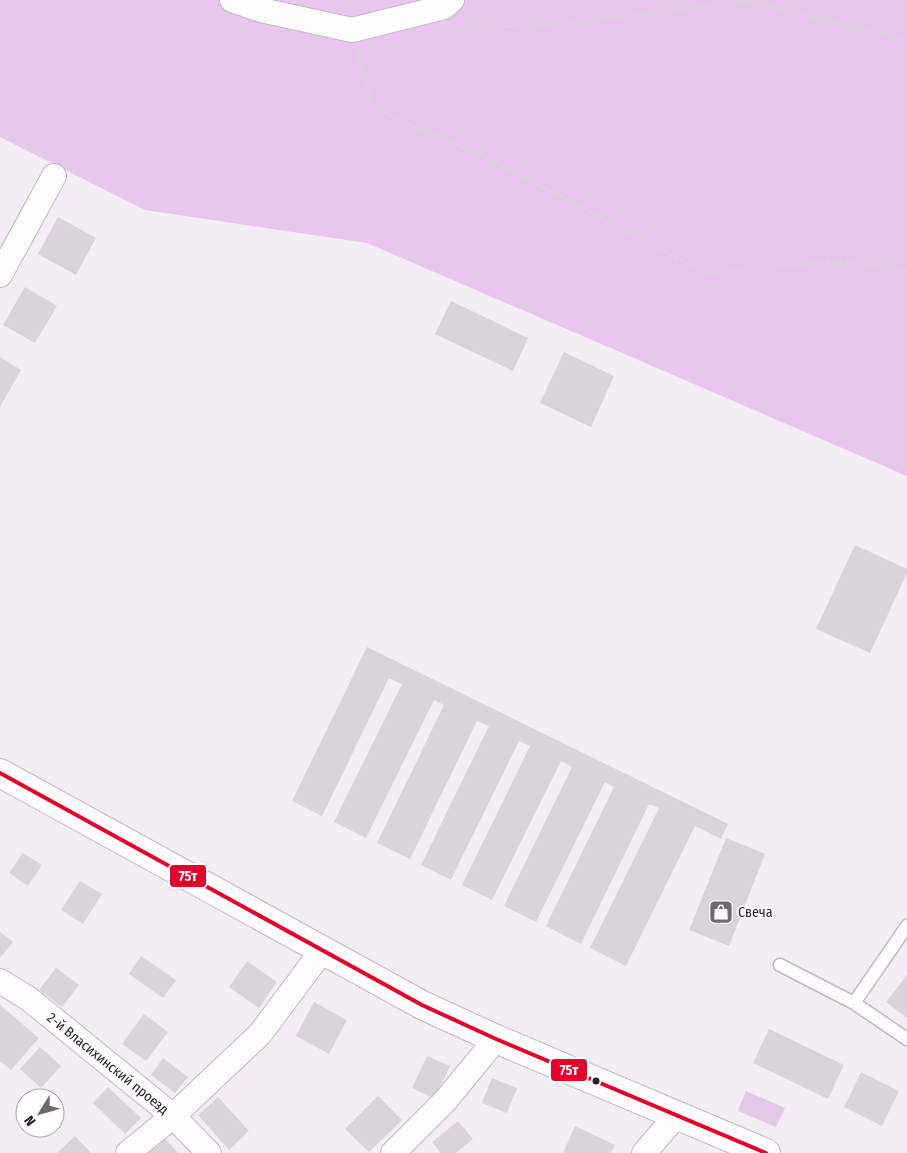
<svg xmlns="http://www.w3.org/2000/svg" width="907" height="1153" viewBox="0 0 907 1153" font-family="'Fira Sans Condensed',sans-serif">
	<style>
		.green { fill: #e4c9e7 }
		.forest { fill: #e9c6ed }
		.building { fill: #d9d4da }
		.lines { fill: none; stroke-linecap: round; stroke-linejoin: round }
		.service-casing { stroke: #bfbac0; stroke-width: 15 }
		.minor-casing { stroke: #bfbac0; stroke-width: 26 }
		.tertiary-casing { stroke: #bfbac0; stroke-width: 30 }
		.path { stroke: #dad7da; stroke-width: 3; stroke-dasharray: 4 2.5; stroke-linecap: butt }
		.service { stroke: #fdfcfd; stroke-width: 12 }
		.minor { stroke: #fdfcfd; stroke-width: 24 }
		.tertiary { stroke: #fdfcfd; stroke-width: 28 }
		.bus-1-casing { stroke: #fff; stroke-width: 8 }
		.bus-1 { stroke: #e4002b; stroke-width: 4 }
		.bus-dot { fill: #262226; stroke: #fff; stroke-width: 2 }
		.labels { text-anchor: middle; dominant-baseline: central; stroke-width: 4; stroke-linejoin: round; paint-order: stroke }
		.poi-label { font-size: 14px; fill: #262226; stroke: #fff; text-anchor: start }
		.street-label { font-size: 14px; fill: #262226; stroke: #fff }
		.line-badge { stroke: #fff; stroke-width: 2 }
		.badge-label { font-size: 14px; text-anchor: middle; font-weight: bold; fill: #fff }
	</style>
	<rect width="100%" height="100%" fill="#f3edf4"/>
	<!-- green -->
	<path class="green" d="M746,1091L785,1108L776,1127L738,1111Z"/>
	<!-- forest -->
	<path class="forest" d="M0,0H907V476L367,243L145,210L0,137Z"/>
	<!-- building -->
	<path class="building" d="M58,217L96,238L76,275L38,254Z
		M25,287L57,306L35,343L3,325Z
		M451,301L528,338L513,371L435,334Z
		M564,352L614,376L591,427L540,403Z
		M0,357L21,370L0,407Z
		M855,545L907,569V573L870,653L816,629Z
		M367,647L728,824L721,839L695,826L626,966L590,948L659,808L649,804L581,944L546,926L614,787L605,782L536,922L504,906L572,767L561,761L492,900L462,885L530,746L519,741L451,880L421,865L489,726L477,721L410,859L377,843L444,705L434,700L366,838L334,822L402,684L389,678L322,816L292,801Z
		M726,838L765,854L729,946L689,930Z
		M23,853L42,865L28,886L9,873Z
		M80,881L102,894L83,924L61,910Z
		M0,932L13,942L0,958Z
		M141,956L176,980L163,998L129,974Z
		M247,961L277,982L259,1008L229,987Z
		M56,968L79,985L62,1007L39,990Z
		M907,975V1018L886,1002Z
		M314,1002L347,1020L329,1054L296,1036Z
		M0,1005L39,1038L11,1070L0,1061Z
		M144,1014L168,1032L146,1061L122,1044Z
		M769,1029L844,1065L828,1099L753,1063Z
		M40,1047L61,1066L41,1088L20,1069Z
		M427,1056L450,1066L435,1099L412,1088Z
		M163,1058L188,1077L175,1093L151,1075Z
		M861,1072L899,1091L882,1126L844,1107Z
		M492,1078L517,1088L507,1113L482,1103Z
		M108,1087L141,1118L125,1134L93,1103Z
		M378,1096L402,1120L369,1152L345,1129Z
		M218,1097L249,1131L229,1150L198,1115Z
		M458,1121L473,1139L456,1153H441L432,1142Z
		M575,1126L615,1145L611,1153H563Z
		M75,1136L91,1153H57Z
		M164,1137L178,1153H146Z"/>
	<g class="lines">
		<!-- service casing -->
		<g class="service-casing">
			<path id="service" d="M907,926L854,1003L907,1039
				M780,965L854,1003"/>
		</g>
		<!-- minor casing -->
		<g class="minor-casing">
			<g id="minor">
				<path d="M232,0L261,10L352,30L444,7L452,0"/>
				<path d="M0,275L54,176"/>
				<path id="s1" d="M0,981L29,999L173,1116L209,1153"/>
				<path d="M128,1153L173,1116L260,1034L322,951"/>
				<path d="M393,1153L446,1100L496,1039"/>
				<path d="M644,1153L677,1115"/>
			</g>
		</g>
		<!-- tertiary casing -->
		<g class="tertiary-casing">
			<path id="tertiary" d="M0,773L422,1005L496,1039L766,1153"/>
		</g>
		<!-- path -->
		<path class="path" d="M451,28L541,26L751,1L907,40
			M357,49L371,103L402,122L482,155L706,273L844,261L907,271"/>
		<!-- service -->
		<use href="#service" class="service"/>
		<!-- minor -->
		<use href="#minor" class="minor"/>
		<!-- tertiary -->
		<use href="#tertiary" class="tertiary"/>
		<!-- bus-1 casing -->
		<g class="bus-1-casing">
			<path id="bus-1" d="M0,773L422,1005L496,1039L766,1153"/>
		</g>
		<!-- bus-1 -->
		<use href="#bus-1" class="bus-1"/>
	</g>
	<!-- icons -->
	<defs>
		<g id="shop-square" transform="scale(1.25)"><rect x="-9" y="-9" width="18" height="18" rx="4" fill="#6e696e" stroke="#fff"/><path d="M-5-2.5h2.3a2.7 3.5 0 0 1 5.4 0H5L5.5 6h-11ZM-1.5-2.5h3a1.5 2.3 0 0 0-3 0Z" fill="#fff"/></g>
	</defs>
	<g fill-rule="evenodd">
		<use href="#shop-square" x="721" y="912"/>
	</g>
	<!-- markers -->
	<circle class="bus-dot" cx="596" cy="1081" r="4.5"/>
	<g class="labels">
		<!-- poi labels -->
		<g class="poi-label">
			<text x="738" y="912">Свеча</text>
		</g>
		<!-- street labels -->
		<g class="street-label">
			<text stroke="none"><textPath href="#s1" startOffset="136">2-й Власихинский проезд</textPath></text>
		</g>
	</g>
	<g class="line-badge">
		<rect x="169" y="864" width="38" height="24" rx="5" fill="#e4002b"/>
		<rect x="550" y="1058" width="38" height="24" rx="5" fill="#e4002b"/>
	</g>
	<g class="badge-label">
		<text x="188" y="881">75т</text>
		<text x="569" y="1075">75т</text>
	</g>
	<!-- north arrow -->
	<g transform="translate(40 1113) rotate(233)"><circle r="24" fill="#ffffff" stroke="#a8a7a8"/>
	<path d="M0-4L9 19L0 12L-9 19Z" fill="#6e696e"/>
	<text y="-8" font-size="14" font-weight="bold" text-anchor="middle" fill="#262226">N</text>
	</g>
</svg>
